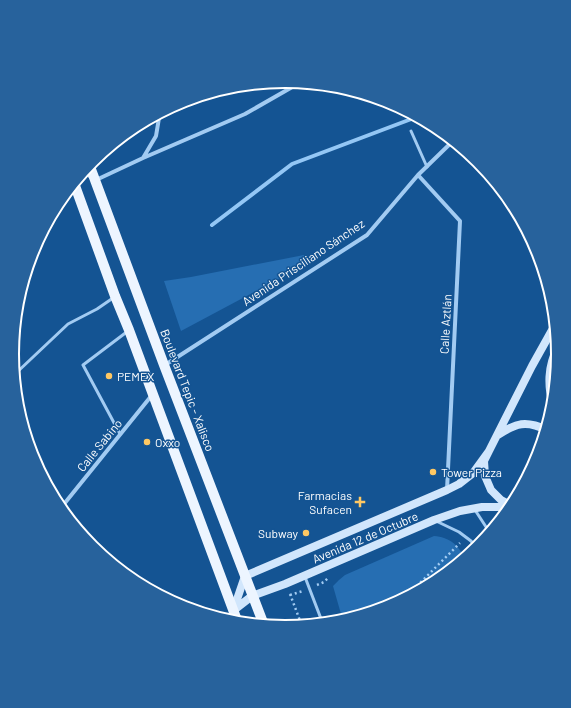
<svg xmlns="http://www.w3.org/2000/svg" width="571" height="708" viewBox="0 0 571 708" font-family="Barlow,sans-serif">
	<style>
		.green { fill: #266eb2 }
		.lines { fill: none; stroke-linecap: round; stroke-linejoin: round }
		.stream { stroke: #94c7f5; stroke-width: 4 }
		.path { stroke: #a2cbf2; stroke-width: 2.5; stroke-dasharray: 2 3; stroke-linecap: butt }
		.lane { stroke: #a2cbf2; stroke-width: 3 }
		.street { stroke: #a2cbf2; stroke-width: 4 }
		.secondary { stroke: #d1e6fc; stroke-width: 8 }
		.primary { stroke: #edf5ff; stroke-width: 10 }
		.poi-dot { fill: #ffc863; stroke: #145493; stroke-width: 1.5 }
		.labels { text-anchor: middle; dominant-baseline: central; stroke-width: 3; stroke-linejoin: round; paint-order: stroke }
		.street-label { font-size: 12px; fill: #fff; stroke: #145493 }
		.poi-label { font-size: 12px; fill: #fff; stroke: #145493; text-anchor: start }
		.rim { fill: none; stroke: #fff; stroke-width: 2 }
	</style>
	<rect width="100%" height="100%" fill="#145493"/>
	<!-- green -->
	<path class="green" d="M304,255L307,264L181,331L164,281L191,277Z
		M434,536C438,536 441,537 444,538C454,541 461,550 465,559L437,582L390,607L343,621L333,586L339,580L345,575Z"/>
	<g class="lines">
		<!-- stream -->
		<path class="stream" d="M212,225L292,164L414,118L417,116"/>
		<!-- path -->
		<path class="path" d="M420,583L426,588
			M317,585L324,582L329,577
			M290,594L302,626
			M290,595L303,591
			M412,595L420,583L460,543"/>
		<!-- lane -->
		<path class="lane" d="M411,131L427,167
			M14,375L68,324L97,309L113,298
			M120,434L83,365L128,331
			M475,510L490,533
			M436,521L459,532L471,541L477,549
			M305,577L323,624"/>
		<!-- street -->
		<path class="street" d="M143,158L245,114L301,82
			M83,171L91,177
			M418,175L460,221L447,490
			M96,180L143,158L156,136L160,112
			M555,361L556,373L557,376
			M165,365L367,235L418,175L454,140
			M60,509L152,395"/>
		<!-- secondary -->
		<path class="secondary" d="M553,408C548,386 547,367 558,347
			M498,435C516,423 526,420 547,430
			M512,506L501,500L491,490L485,476L484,461L490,449L532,366L556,323
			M234,610L252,596L285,584L434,520L460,511L482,507H512
			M233,611L245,576L447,490L459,484L473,473L489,451"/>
		<!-- primary -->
		<path class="primary" d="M89,164L164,365L264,625
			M74,183L115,296L129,330L238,623"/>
	</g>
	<!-- markers -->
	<g class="poi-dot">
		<circle cx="109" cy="376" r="4"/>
		<circle cx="147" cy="442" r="4"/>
		<circle cx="433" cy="472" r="4"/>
		<path d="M358 496h4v4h4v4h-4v4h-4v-4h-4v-4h4z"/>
		<circle cx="306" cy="533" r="4"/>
	</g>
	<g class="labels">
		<!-- street labels -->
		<g class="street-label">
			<text transform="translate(303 262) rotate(-34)">Avenida Prisciliano Sánchez</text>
			<text transform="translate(445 324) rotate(-87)">Calle Aztlán</text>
			<text transform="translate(188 390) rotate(69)">Boulevard Tepic - Xalisco</text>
			<text transform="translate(99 445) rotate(-51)">Calle Sabino</text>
			<text transform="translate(365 537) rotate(-23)">Avenida 12 de Octubre</text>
		</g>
		<!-- poi labels -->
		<g class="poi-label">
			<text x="117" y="376">PEMEX</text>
			<text x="155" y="442">Oxxo</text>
			<text x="441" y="472">Tower Pizza</text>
			<text x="352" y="495" text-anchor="end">Farmacias<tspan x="352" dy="14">Sufacen</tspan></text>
			<text x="298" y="533" text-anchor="end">Subway</text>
		</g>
	</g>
	<!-- crop -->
	<path d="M0 0H571V708H0ZM19 354a266 266 0 1 1 532 0a266 266 0 1 1-532 0Z" fill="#27629c" fill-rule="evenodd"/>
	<path class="rim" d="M19 354a266 266 0 1 1 532 0a266 266 0 1 1-532 0Z"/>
</svg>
